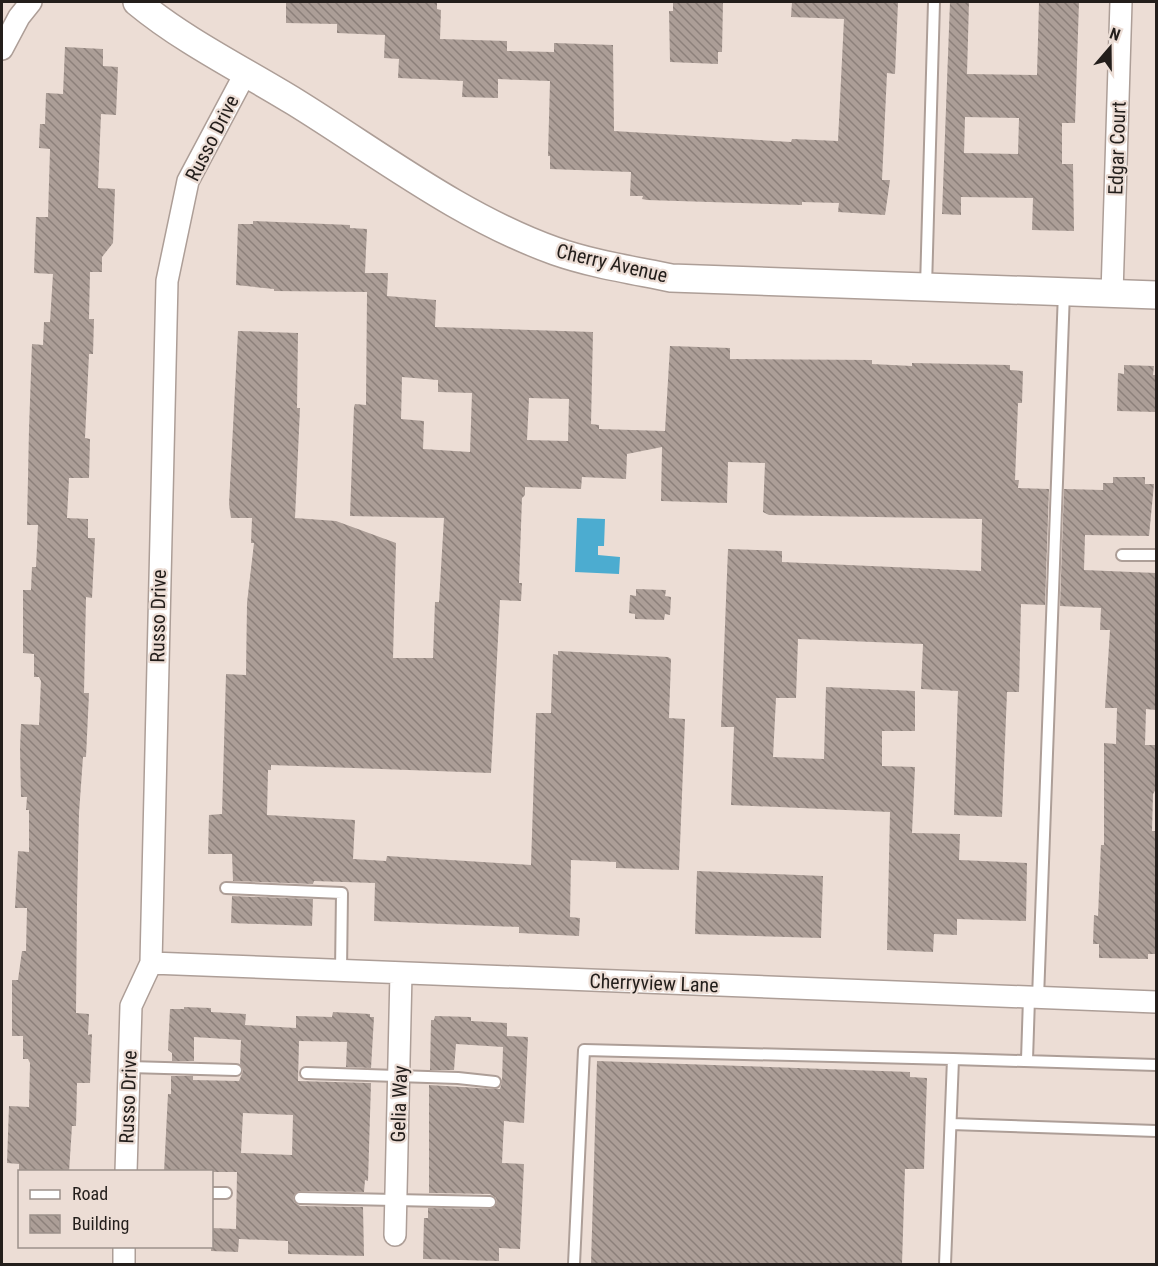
<svg xmlns="http://www.w3.org/2000/svg" width="1158" height="1266" viewBox="0 0 1158 1266" font-family="'Roboto Condensed',sans-serif">
	<style>
		.water { fill: #4cacd0 }
		.building { fill: url(#building-back-hatch); fill-rule: evenodd }
		.lines { fill: none; stroke-linecap: round; stroke-linejoin: round }
		.service-casing { stroke: #ad9e97; stroke-width: 14 }
		.minor-casing { stroke: #ad9e97; stroke-width: 24 }
		.tertiary-casing { stroke: #ad9e97; stroke-width: 30 }
		.service { stroke: #fff; stroke-width: 10 }
		.minor { stroke: #fff; stroke-width: 21 }
		.tertiary { stroke: #fff; stroke-width: 27 }
		.labels { text-anchor: middle; dominant-baseline: central; stroke-width: 4.5; stroke-linejoin: round; paint-order: stroke }
		.street-label { font-size: 20px; fill: #231e1b; stroke: #ecddd5 }
	</style>
	<defs>
		<pattern id="building-back-hatch" width="6" height="6" patternUnits="userSpaceOnUse" patternTransform="scale(1.5)"><rect width="6" height="6" fill="#ac9e97"/><path d="M-1 5l2 2M0 0l6 6M5-1l2 2" fill="none" stroke="#8c807a"/></pattern>
	</defs>
	<rect width="100%" height="100%" fill="#ecddd5"/>
	<!-- water -->
	<path class="water" d="M577,518L605,519L604,546H598V555L620,557L619,574L575,572Z"/>
	<!-- building -->
	<path class="building" d="M286,2H437V9L441,10L440,39L507,41V51L554,52V43L613,45L614,131L791,142L792,139L838,141L844,19L791,17L792,2H898L895,74L887,73L882,180H890L885,215L838,212L839,203L802,202V205L647,200L642,199L643,196H630L631,172L550,169V156H548L550,81L498,79V98L462,97L463,81L398,78L399,59L384,58L385,35L337,33V24L286,23Z
		M673,2H723L722,52H718V64L670,62L669,11H673Z
		M950,2H969L967,74L1037,75L1039,2H1079L1075,123H1062V164H1073L1074,231L1032,230L1033,198L961,197V215L942,214ZM965,117L1019,118L1018,154L964,153Z
		M65,47L103,49V66L118,67L116,115L101,114L98,188L115,189L113,243L102,257V272H90L89,319H94L93,354H89L85,438L90,439L89,478H69L67,518L88,519V538H95L92,598L86,597L84,693H89L86,757H83L79,813L77,903L76,1013L89,1014L88,1035L92,1034L90,1083H77L76,1126H72L69,1172H19V1164L7,1163L9,1106L29,1107L30,1063L28,1059H23V1036H12V980H18L22,951H26L27,908H15L18,851L29,852V810H26L27,797H21L20,749L21,724L39,725L41,681L39,677H34V654L23,653V590H31L32,567H36L38,525H27L29,429L32,344L43,345L44,322H50L53,274L34,273L36,217H48L50,149L39,148L40,124H45L46,93L63,94Z
		M253,221L350,225V228L367,229L365,273H388L387,296L436,300L435,327L593,332L591,424L599,425V429L665,431L670,346L730,348V359L872,360V364L912,366V363L1010,365V370L1023,371L1022,403H1018L1015,480H1019L1018,488L1049,489L1045,605L1021,604L1019,692H1007L1002,817L954,815L958,691L921,689L923,644L798,639L796,698H776L773,757L824,759L826,687L915,691V731H882V766L915,767L912,833L960,834L959,860L1027,863L1026,921L957,919V935L934,934L933,952L887,950L890,812L731,805L734,727H721L728,549L782,551V562L981,571L982,519L769,515L763,512L765,463L728,462L727,503L661,501L662,447L627,454L626,479L582,477L581,489L525,487V495L522,498L519,583H522L521,601L500,600L491,773L271,765V770H268L267,815L355,820L353,859L386,861L387,856L531,865L536,713H551L553,654L558,655V651L668,657L671,659L669,718L685,719L679,870L616,868V862L571,860L570,917L580,918L579,936L519,933V927L374,921L375,883L314,881L313,884L233,881L232,854H208L209,815L222,814L226,674L246,675L247,603L254,543H251L252,518H231L229,504L238,331L298,333L297,408H300L295,518L336,521L396,543L393,658H433L435,602H439L444,518L350,516L354,407L355,404L366,405L367,292L274,291V289L236,285L238,224H253ZM402,377L438,380V392L472,393L470,452L423,449L424,421L401,419ZM529,398L569,399L568,441L527,440Z
		M1124,365L1154,366L1153,375H1156V412L1117,411L1118,373L1124,374Z
		M1113,477H1145V484H1154L1149,536L1085,535L1084,570L1156,573V710L1146,709L1145,745H1156V789L1153,794L1152,831H1156V954H1148V959L1099,958V944H1093L1094,915L1098,916L1101,845H1104V743L1116,744L1117,708H1105L1110,630H1100L1101,608L1060,606L1064,489L1103,490V483H1113Z
		M636,589L666,590L665,596L671,597L670,615L665,614L664,620L635,619V614L629,613L630,595L636,596Z
		M697,871L823,876L821,938L695,934Z
		M232,896L313,899L312,926L231,923Z
		M184,1007L211,1008V1012L246,1014L245,1025L296,1028V1016L332,1017L333,1012L370,1014V1017H374L371,1068L346,1067L347,1042L299,1041L298,1081L371,1083L368,1181L365,1180L364,1192L300,1191L293,1197L294,1202L300,1206L363,1207L364,1256L288,1254V1241L239,1239L238,1252L211,1251L212,1228L236,1229L237,1172H164L168,1094H171V1076H193V1080L239,1081L243,1071L240,1064L241,1040L194,1037V1061H172V1053L168,1050L170,1009H184ZM243,1113L293,1115L292,1155L241,1153Z
		M435,1016L471,1017V1021L507,1023V1036L528,1037L524,1123L504,1121L502,1163L524,1164L520,1249L499,1248V1261L423,1259L424,1218H428V1208L490,1209L497,1203L496,1198L490,1194L429,1193V1085L495,1089H500L502,1082L503,1047L456,1044L454,1070H430L431,1020H434Z
		M597,1061L910,1072V1077L927,1078L924,1169H905L902,1264H591Z"/>
	<g class="lines">
		<!-- service casing -->
		<g class="service-casing">
			<path id="service" d="M926,287L934,2
				M1122,555H1156
				M226,888L342,893L341,971
				M1038,998L1064,292
				M1027,1060L1029,998
				M129,1067L236,1070
				M306,1073L458,1078L495,1082
				M951,1124L1156,1131
				M212,1193H226
				M300,1198L490,1202
				M574,1264L584,1050L953,1059
				M945,1264L953,1059L1156,1065"/>
		</g>
		<!-- minor casing -->
		<g class="minor-casing">
			<path id="minor" d="M2,49L19,17L31,2
				M1112,294L1121,2
				M151,963L1156,1002
				M126,1172L131,1006L151,963L167,281L188,181L246,72
				M395,1235L401,973
				M124,1264V1246"/>
		</g>
		<!-- tertiary casing -->
		<g class="tertiary-casing">
			<path id="tertiary" d="M137,2C184,41 243,70 295,102C379,154 462,218 555,251C592,264 632,270 671,278L1156,295"/>
		</g>
		<!-- service -->
		<use href="#service" class="service"/>
		<!-- minor -->
		<use href="#minor" class="minor"/>
		<!-- tertiary -->
		<use href="#tertiary" class="tertiary"/>
	</g>
	<g class="labels">
		<!-- street labels -->
		<g class="street-label">
			<text transform="translate(212 138) rotate(-63)">Russo Drive</text>
			<text transform="translate(1117 148) rotate(-88)">Edgar Court</text>
			<text transform="translate(612 263) rotate(13)">Cherry Avenue</text>
			<text transform="translate(158 616) rotate(-89)">Russo Drive</text>
			<text transform="translate(654 983) rotate(2)">Cherryview Lane</text>
			<text transform="translate(128 1097) rotate(-88)">Russo Drive</text>
			<text transform="translate(399 1104) rotate(-88)">Gelia Way</text>
		</g>
	</g>
	<!-- border -->
	<rect width="1158" height="1266" fill="none" stroke="#231e1b" stroke-width="6"/>
	<!-- legend -->
	<rect x="18" y="1170" width="195" height="78" fill="#ecddd5" stroke="#9c918b" stroke-width="1.5"/>
	<rect x="30" y="1190" width="30" height="9" fill="#ffffff" stroke="#9c918b" stroke-width="1.5"/>
	<text x="72" y="1200" font-size="18" fill="#231e1b">Road</text>
	<rect x="30" y="1215" width="30" height="18" fill="url(#building-back-hatch)" stroke="#9c918b" stroke-width="1.5"/>
	<text x="72" y="1230" font-size="18" fill="#231e1b">Building</text>
	<!-- north arrow -->
	<g transform="translate(1110 48) rotate(20)" stroke="#ecddd5" stroke-width="4.5" paint-order="stroke">
	<path d="M0-4.5L10 22L0 15L-10 22Z" fill="#231e1b"/>
	<text y="-9" font-size="16" font-weight="bold" text-anchor="middle" fill="#231e1b">N</text>
	</g>
</svg>
